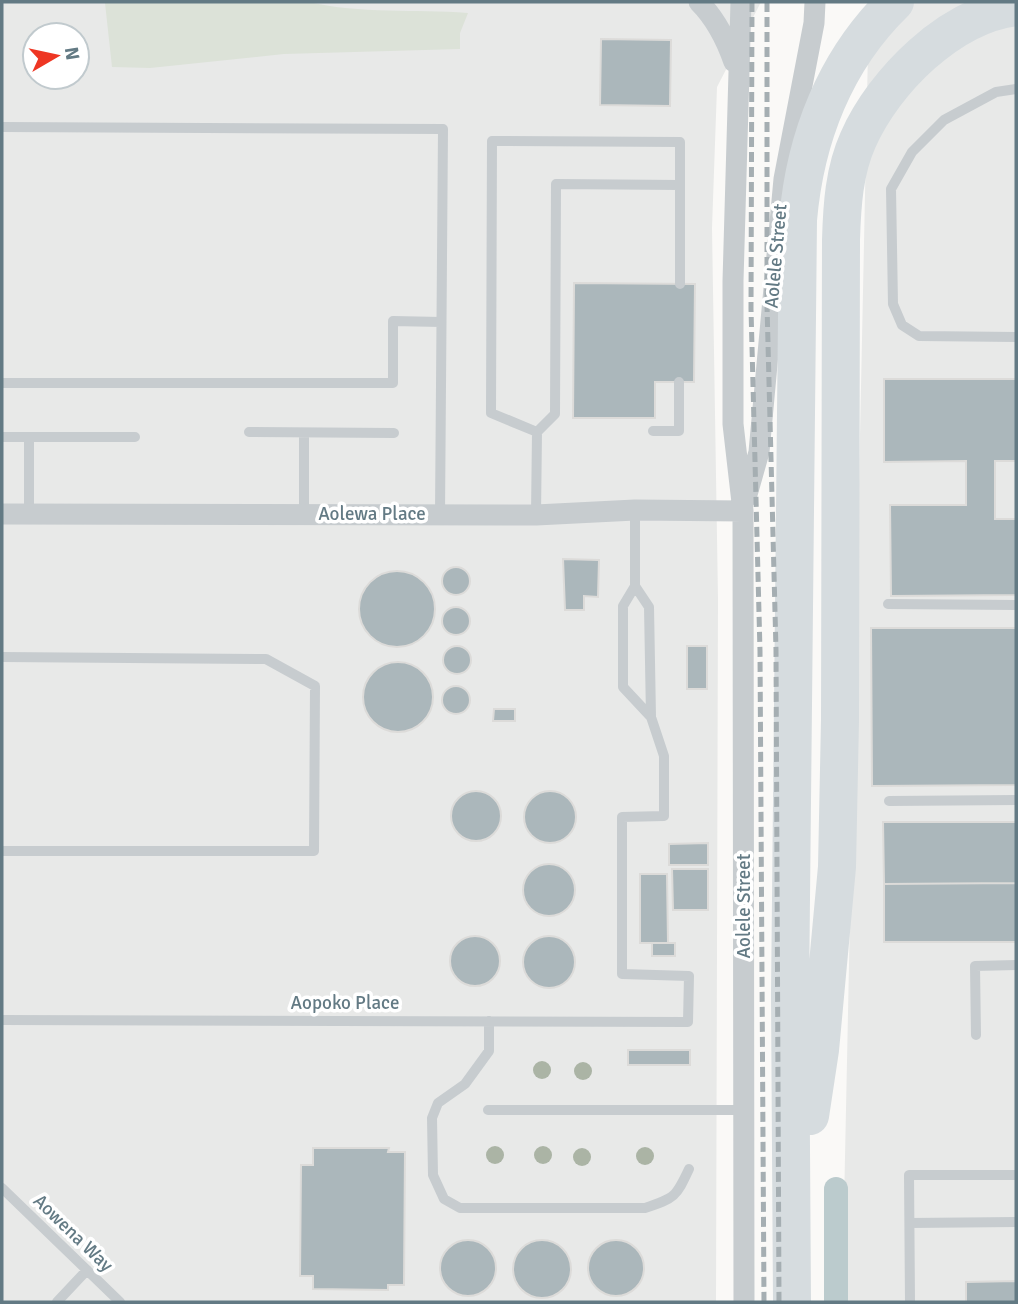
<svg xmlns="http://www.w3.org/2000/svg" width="1018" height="1304" viewBox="0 0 1018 1304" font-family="Signika,sans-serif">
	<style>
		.built { fill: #e8e9e8; fill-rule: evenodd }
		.green { fill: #dce2d8 }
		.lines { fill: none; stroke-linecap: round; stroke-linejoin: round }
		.canal { stroke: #bbcbcd; stroke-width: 24 }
		.building { fill: #abb7bb; stroke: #dcdbd9; stroke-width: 2 }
		.service { stroke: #c7cccf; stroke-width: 10 }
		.minor { stroke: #c7cccf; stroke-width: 21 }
		.motorway { stroke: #d6dcdf; stroke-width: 38 }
		.rail { stroke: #a5aeb2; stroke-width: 5; stroke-dasharray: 10 5; stroke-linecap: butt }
		.tree { fill: #abb4a5 }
		.labels { text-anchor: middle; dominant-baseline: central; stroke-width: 7; stroke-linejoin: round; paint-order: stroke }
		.street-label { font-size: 19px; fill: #637a84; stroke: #fff }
	</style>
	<rect width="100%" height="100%" fill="#faf9f7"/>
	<!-- built -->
	<path class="built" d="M2,2H761L717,87L712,228L718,599L716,1302H2ZM35,35H77V77H35Z
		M869,2H1016V1302H842Z"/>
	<!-- green -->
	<path class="green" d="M2,2H309C360,14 415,9 468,13L460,33V49L284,54L150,68L112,67L105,3Z"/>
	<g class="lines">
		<!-- canal -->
		<path class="canal" d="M836,1302V1189"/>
	</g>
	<!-- building -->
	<path class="building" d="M601,39L671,40L670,106L600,105Z
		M574,283L695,284L694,382H655V418H573Z
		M884,379H1016V461H995V519H1016V595L891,596L890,505H966V461L884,462Z
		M563,559L599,560L598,597L584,596V610H565Z
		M442 581a14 14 0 1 1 28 0a14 14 0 1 1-28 0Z
		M359 609a38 38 0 1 1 76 0a38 38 0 1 1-76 0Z
		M442 621a14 14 0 1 1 28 0a14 14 0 1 1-28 0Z
		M871,628H1016V785L872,786Z
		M443 660a14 14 0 1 1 28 0a14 14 0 1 1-28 0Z
		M687,646H707V689H687Z
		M363 697a35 35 0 1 1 70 0a35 35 0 1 1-70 0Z
		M442 700a14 14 0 1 1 28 0a14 14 0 1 1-28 0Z
		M494,709H515V721H493Z
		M451 816a25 25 0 1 1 50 0a25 25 0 1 1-50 0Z
		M524 817a26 26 0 1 1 52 0a26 26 0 1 1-52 0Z
		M883,822H1016V883L884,884Z
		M708,843V865H669V844Z
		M523 890a26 26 0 1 1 52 0a26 26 0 1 1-52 0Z
		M672,869H708V910H673Z
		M640,874H667L668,943H640Z
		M1016,883V942H884V884Z
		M523 962a26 26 0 1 1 52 0a26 26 0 1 1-52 0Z
		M450 961a25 25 0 1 1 50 0a25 25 0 1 1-50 0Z
		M652,943H675V956H652Z
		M628,1050H690V1065H628Z
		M313,1148H389L388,1152H405L404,1285H388V1290L313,1289V1276H300L301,1165H313Z
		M513 1269a29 29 0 1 1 58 0a29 29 0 1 1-58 0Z
		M440 1268a28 28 0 1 1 56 0a28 28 0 1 1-56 0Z
		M588 1268a28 28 0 1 1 56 0a28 28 0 1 1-56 0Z
		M1016,1281V1302H966V1282Z"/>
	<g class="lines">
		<!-- service -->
		<path class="service" d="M1016,89L996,92L944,120L912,152L891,189L893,304L902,325L919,336L1016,337
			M2,127L443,129L440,514
			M2,383H393V321L441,322
			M653,431H679V382
			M249,432L394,433
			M537,432L491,413L492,141L680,142V185
			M2,437H135
			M29,437V514
			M304,514V433
			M536,515L537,432L555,414L556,184L680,185V284
			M635,586L623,606V687L651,717
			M888,604L1016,605
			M2,657L266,659L315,686L314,851H2
			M889,801L1016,800
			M2,1020L688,1022L689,976L622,974V817L664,816V756L651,717L649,607L635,586V510
			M489,1021V1051L465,1084L438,1103L432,1118L433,1175L444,1199L460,1208H645C675,1198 676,1197 689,1169
			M976,1035L975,966L1016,965
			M488,1110H744
			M2,1188L120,1302
			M910,1223L1016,1222
			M57,1302L87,1270
			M910,1302L909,1175H1016"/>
		<!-- minor -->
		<path class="minor" d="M699,2C716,19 726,39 734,62
			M741,2L733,281V424L743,511L744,1302
			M746,498L759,452L784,179L814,23L815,2
			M2,514L536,515L635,510L743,511"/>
		<!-- motorway -->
		<path class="motorway" d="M810,1116L820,1050L837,867L840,720L841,240C842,206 844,171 858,140C884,81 950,15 1016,7
			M792,1302L790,995L798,220C805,138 835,60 895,2"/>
		<!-- rail -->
		<path class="rail" d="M752,2L751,309L760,651L764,1302
			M767,2V305L776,650L779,1302"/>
	</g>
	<!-- trees -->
	<g class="tree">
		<circle cx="542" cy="1070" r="9"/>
		<circle cx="583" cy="1071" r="9"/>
		<circle cx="495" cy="1155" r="9"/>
		<circle cx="543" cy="1155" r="9"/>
		<circle cx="645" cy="1156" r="9"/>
		<circle cx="582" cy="1157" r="9"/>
	</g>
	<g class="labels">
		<!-- street labels -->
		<g class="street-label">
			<text transform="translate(776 256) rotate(-85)">Aolele Street</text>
			<text x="372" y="514">Aolewa Place</text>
			<text transform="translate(744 906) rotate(-90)">Aolele Street</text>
			<text x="345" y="1003">Aopoko Place</text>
			<text transform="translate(73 1233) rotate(44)">Aowena Way</text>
		</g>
	</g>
	<!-- border -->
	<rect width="1018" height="1304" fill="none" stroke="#637a84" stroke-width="7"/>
	<!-- north arrow -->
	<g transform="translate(56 56) rotate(81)"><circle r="33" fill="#ffffff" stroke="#c1cace" stroke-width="2"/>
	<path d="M0-5L12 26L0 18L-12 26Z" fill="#ee3623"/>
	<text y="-10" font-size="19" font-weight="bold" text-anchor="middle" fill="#637a84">N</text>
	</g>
</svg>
